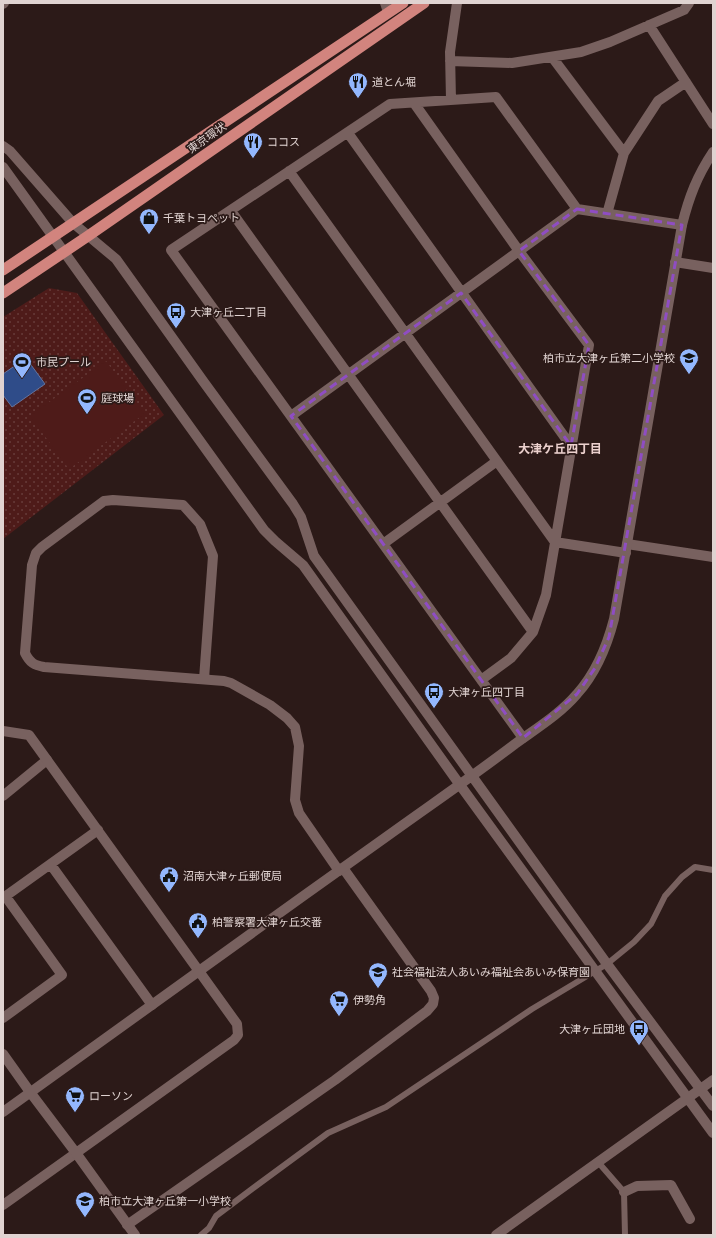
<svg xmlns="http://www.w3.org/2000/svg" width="716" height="1238" viewBox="0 0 716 1238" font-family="Figtree,'Noto Sans JP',sans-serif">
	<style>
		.green { fill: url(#green-dots) }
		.pitch { fill: #4e1b19 }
		.water { fill: #2f4c89; stroke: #64749f }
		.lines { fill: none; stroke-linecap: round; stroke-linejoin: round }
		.service { stroke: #78615f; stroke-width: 6 }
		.minor { stroke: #78615f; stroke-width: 10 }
		.tertiary { stroke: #78615f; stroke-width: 10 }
		.trunk { stroke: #d2847e; stroke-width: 11 }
		.marked { fill: none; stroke: #8f4dc3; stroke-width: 3; stroke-dasharray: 8 5; stroke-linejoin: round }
		.labels { text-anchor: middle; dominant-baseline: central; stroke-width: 3.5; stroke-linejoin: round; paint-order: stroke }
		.poi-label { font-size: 11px; fill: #e0d3d1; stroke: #2c1a18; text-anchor: start }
		.street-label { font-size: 11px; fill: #e0d3d1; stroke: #2c1a18 }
		.neighbourhood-label { font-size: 12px; font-weight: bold; fill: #ebd0cd; stroke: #2c1a18 }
	</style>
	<defs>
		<pattern id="green-dots" width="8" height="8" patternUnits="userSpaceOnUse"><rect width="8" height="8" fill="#4e1b19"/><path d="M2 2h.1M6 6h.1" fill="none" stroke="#673b39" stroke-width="1.8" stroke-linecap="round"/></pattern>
	</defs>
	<rect width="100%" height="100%" fill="#2c1a18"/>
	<!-- green -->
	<path class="green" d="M49,288L77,293L164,415L3,539V317Z"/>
	<!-- pitch -->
	<path class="pitch" d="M106,361L144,414L69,469L30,416Z"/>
	<!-- water -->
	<path class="water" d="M26,358L45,384L12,407L3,395V374Z"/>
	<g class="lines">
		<!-- service -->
		<path class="service" d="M598,1162L624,1192L625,1235
			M201,1235L209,1228L216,1216L256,1186L328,1133L386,1107L532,1009L607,964L634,942L651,924L665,896L682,877L695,867L713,870"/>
		<!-- minor -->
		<path class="minor" d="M385,3L388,12
			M3,4L4,3
			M649,25L713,124
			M552,57L624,153
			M450,61L512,63L581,52L610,42L684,10L689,3
			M451,100L450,52L457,3
			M414,103L519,251L589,345L546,595L533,632L511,658L481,680
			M348,133L571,446
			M289,171L555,542L626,553
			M231,211L533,632
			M607,214L624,153L658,101L686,82
			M675,262L713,268
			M291,416L577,209L682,225
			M383,544L497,461
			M627,544L713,557
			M204,679L213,556L200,524L183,505L113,500L104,501L42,547L36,553L32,565L25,653C30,663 34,665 44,667L224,681L231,683L270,705L287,718L295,727L299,746L295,800L299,813L339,871
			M523,738L171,250L390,104L496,97L577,209
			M3,796L47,760
			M51,865L152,1005
			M3,898L98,830
			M3,1018L62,975L6,897
			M3,1054L30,1092
			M624,1192L637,1186L671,1185L690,1219
			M3,1205L76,1153
			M127,1225L335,1080L427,1011L433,1004L434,998L431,991L343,868"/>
		<!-- tertiary -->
		<path class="tertiary" d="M3,146L10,151L73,223L116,259L203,381L293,504L301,517L314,556L607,964L713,1106
			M3,167L264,530L275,541L303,565L460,785L713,1133
			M3,731L29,735L237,1024L238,1035L234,1040L76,1153
			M30,1092L76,1153L135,1235
			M3,1112C131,1020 258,928 386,837C429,806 473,776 515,744C537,728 560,714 577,694C596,673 607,646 614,619L682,225C689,197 697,176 713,152
			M496,1235L713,1080"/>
		<!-- trunk -->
		<path class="trunk" d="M3,270L403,3
			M3,293L88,236L424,3"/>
	</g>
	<!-- marked area -->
	<path class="marked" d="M577,209L682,225L609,637L595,668L577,694L523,738L291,416L461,293L571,446L589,345L519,251Z"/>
	<!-- icons -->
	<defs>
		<g id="restaurant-pin" transform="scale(1)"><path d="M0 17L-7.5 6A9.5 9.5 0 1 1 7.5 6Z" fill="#93b7fd" stroke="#2c1a18"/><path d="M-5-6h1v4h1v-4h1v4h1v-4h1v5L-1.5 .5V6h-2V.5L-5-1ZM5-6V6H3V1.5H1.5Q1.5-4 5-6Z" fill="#111"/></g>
		<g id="shop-pin" transform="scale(1)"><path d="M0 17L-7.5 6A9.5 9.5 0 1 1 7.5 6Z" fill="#93b7fd" stroke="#2c1a18"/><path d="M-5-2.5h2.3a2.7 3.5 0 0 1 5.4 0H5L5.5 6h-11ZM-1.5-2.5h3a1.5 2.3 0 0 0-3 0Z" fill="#111"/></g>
		<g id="bus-pin" transform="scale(1)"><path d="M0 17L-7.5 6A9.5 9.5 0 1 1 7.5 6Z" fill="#93b7fd" stroke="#2c1a18"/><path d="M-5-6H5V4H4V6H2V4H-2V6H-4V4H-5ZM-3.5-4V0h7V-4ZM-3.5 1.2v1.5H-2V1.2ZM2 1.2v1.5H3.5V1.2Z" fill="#111"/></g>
		<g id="school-pin" transform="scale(1)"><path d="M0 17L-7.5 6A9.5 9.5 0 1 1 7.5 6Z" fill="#93b7fd" stroke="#2c1a18"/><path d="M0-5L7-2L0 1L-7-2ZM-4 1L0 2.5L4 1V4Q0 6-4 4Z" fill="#111"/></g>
		<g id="stadium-pin" transform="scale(1)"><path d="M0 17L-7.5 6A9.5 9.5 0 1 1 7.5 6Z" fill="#93b7fd" stroke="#2c1a18"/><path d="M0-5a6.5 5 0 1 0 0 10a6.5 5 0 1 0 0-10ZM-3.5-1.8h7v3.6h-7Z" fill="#111"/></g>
		<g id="civic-pin" transform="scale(1)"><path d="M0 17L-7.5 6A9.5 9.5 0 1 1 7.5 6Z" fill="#93b7fd" stroke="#2c1a18"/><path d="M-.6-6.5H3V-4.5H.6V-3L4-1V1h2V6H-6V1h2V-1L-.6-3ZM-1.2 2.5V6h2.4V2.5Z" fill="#111"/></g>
		<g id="supermarket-pin" transform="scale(1)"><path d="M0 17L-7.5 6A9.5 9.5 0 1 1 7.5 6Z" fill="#93b7fd" stroke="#2c1a18"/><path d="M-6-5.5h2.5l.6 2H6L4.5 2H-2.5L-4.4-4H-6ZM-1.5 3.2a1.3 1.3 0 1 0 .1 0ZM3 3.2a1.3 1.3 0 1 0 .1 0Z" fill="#111"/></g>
	</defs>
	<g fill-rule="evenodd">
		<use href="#restaurant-pin" x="358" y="82"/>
		<use href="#restaurant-pin" x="253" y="142"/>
		<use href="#shop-pin" x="149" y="218"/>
		<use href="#bus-pin" x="176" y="312"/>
		<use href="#school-pin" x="689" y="358"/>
		<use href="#stadium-pin" x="22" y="362"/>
		<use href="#stadium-pin" x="87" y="398"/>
		<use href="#bus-pin" x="434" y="692"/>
		<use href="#civic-pin" x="169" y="876"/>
		<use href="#civic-pin" x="198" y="922"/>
		<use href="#school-pin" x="378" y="972"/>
		<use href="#supermarket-pin" x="339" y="1000"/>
		<use href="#bus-pin" x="639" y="1029"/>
		<use href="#supermarket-pin" x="75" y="1096"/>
		<use href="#school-pin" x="85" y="1201"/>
	</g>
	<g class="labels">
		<!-- poi labels -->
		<g class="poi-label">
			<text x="372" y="82">道とん堀</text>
			<text x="267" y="142">ココス</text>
			<text x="163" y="218">千葉トヨペット</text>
			<text x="190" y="312">大津ヶ丘二丁目</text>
			<text x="675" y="358" text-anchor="end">柏市立大津ヶ丘第二小学校</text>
			<text x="36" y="362">市民プール</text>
			<text x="101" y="398">庭球場</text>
			<text x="448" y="692">大津ヶ丘四丁目</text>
			<text x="183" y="876">沼南大津ヶ丘郵便局</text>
			<text x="212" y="922">柏警察署大津ヶ丘交番</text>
			<text x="392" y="972">社会福祉法人あいみ福祉会あいみ保育園</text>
			<text x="353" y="1000">伊勢角</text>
			<text x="625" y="1029" text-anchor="end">大津ヶ丘団地</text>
			<text x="89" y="1096">ローソン</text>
			<text x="99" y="1201">柏市立大津ヶ丘第一小学校</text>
		</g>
		<!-- street labels -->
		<g class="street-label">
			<text transform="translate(207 138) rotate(-35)">東京環状</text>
		</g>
		<!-- neighbourhood labels -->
		<g class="neighbourhood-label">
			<text x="560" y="449">大津ケ丘四丁目</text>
		</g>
	</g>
	<!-- border -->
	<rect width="716" height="1238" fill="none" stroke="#e0d3d1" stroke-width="8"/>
</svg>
